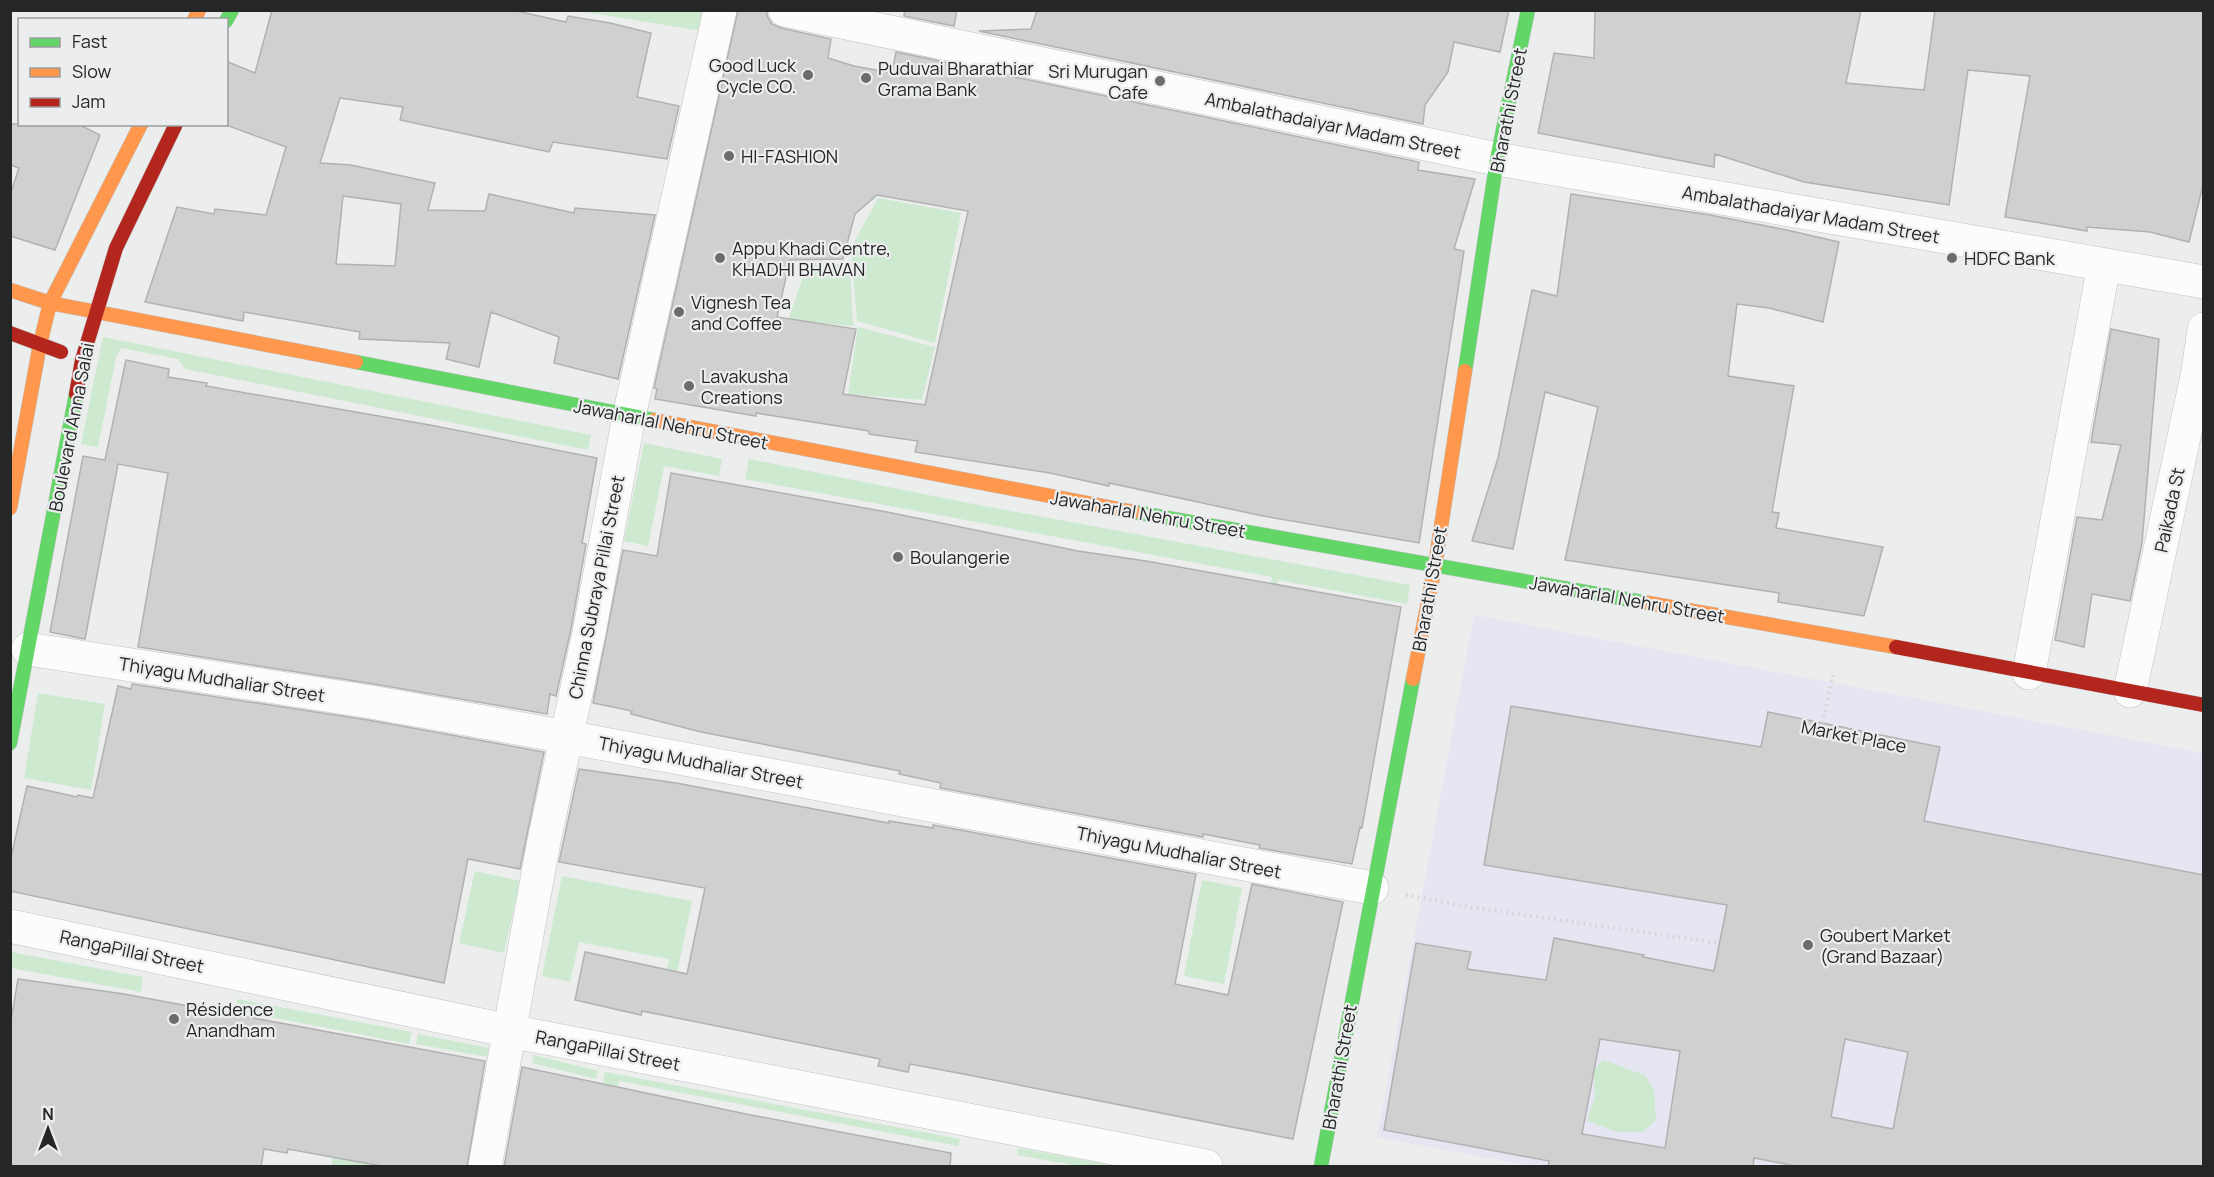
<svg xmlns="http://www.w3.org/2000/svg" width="2214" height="1177" viewBox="0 0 2214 1177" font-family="Manrope,sans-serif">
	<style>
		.commercial { fill: #e6e6f2 }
		.green { fill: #cdead1 }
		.building { fill: #d0d0d0; stroke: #b1b1b1; stroke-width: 1.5; fill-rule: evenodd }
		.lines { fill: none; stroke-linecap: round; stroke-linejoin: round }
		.street-casing { stroke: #c1c2c2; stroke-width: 34 }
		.fast-casing { stroke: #c1c2c2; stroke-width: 15 }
		.slow-casing { stroke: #c1c2c2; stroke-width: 15 }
		.jam-casing { stroke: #c1c2c2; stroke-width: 15 }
		.path { stroke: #d2d3d3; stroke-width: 4; stroke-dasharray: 1.5 4.5; stroke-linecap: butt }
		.street { stroke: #fcfcfc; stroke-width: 33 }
		.fast { stroke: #63d668; stroke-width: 14 }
		.slow { stroke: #ff974d; stroke-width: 14 }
		.jam { stroke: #b3261e; stroke-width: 14 }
		.poi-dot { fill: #6b6c6c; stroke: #ebedee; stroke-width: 2 }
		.labels { text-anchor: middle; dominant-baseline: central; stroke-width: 4.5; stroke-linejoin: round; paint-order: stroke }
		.poi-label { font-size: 18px; fill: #252626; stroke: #ebedee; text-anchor: start }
		.street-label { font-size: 18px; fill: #252626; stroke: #ebedee }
	</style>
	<rect width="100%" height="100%" fill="#eceded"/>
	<!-- commercial -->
	<path class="commercial" d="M1474,615L2203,753V1166H1531L1377,1137Z"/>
	<!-- green -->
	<path class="green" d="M578,11H712L708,32Z
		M878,198L961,213L935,343L857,321L851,248Z
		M808,263L850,264L853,326L788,320Z
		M858,327L935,347L922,400L848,394Z
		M103,337L591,435L588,450L185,369L178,359L121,348L116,357L98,447L81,444Z
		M644,443L722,459L719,476L664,466L648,546L624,541Z
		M749,459L963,502L1410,585L1407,604L1278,580L1256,701L1250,700L1272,577L745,479Z
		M38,693L105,704L91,790L24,778Z
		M475,871L520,881L504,953L459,943Z
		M562,876L692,901L670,1007L660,1005L669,959L579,942L570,982L542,976Z
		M1202,880L1242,888L1224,984L1184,976Z
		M11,952L143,977L141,992L11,968Z
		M237,999L412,1032L409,1044L235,1010Z
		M418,1034L489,1048L487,1057L416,1044Z
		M534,1055L598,1071L596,1079L532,1063Z
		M1603,1060L1645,1075L1654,1090L1656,1120L1643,1132H1617L1587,1121L1595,1096L1593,1071Z
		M605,1072L960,1139L958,1146L619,1081L601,1166H587Z
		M338,1129L374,1136L368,1166H331Z
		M1018,1148L1116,1166H1079L1017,1155Z"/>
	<!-- building -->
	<path class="building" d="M272,10H512L566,22L568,16L610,23L651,33L637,97L679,106L667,159L553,142L549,152L400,120L403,107L340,98L320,163L351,165L435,183L428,210L485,211L489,194L574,213L575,208L655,215L618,379L554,363L559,337L491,312L479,367L446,359L450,343L359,339L360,332L244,312L243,321L145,302L177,207L214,214L215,209L266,215L286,147L226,125V61L255,73ZM343,196L401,204L395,266L336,264Z
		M738,10H767V16L772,24L781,28L831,39L828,58L854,66L892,73L896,52L1419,162L1418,170L1475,179L1454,249L1464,251L1419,543L1263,516L1109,483V486L1050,473L915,452L918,441L869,434V431L756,413V416L655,399L657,389L654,388ZM877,195L968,211L925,405L843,394L856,329L777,317L790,260L843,259L855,214Z
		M905,10H957L954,26L904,16Z
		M1037,10H1509L1500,52L1454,42L1448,72L1425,105L1423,124L979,31L1031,29Z
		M1595,10H1861L1846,83L1924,90L1935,10H2204V181L2189,242L2150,232L2087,227V231L2005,217L2030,76L1968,70L1949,205L1804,182L1715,154L1714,167L1538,133L1554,53L1594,58Z
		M10,124H78L100,135L55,250L10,236V195L19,168L10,165Z
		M1571,194L1710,215L1787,230L1839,242L1823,322L1769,308L1737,304L1728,376L1794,386L1772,512L1779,513L1776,528L1883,547L1864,616L1778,602L1779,593L1565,560L1598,407L1545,392L1513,549L1472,541L1498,458L1532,290L1557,296Z
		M2111,329L2159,339L2142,543L2130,601L2092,594L2084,647L2055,640L2077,517L2102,520L2121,445L2091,442Z
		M126,360L169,369L168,377L207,383L206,386L430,425L597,458L582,543L586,544L571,629L556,696L550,694L547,714L374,684L138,647L168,473L118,464L85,639L50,632L83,456L105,460Z
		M671,473L887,512L1078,551L1146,561L1401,607L1362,828L1360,827L1352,864L1259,848L1260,845L1203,834V837L940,788L941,783L899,774L900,771L701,732L631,714L632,711L593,703L623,550L657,556Z
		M132,684L368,720L544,752L520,869L468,859L444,983L10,891V862L27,786L77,797L78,795L93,798L118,686L131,689Z
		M1511,706L1761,747L1768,712L1940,747L1924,821L2204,875V1167H1801L1754,1158L1753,1167H1548L1549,1161L1384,1130L1416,943L1471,952L1467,969L1546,980L1554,938L1644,955L1643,957L1714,971L1727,905L1484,865ZM1600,1039L1680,1051L1665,1148L1582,1134ZM1845,1039L1908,1052L1893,1129L1831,1117Z
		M579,769L676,783L889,823V821L933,828V825L1196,874L1175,984L1228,995L1252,884L1343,902L1293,1139L958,1073L910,1064L908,1072L878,1066L880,1059L642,1011L641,1015L575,1000L585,952L687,974L705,888L559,862Z
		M18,979L124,994L485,1061L467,1167H387L288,1149L287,1153L264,1149L261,1167H10V1027Z
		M522,1067L746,1114L951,1153L950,1167H504Z"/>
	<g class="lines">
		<!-- street casing -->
		<g class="street-casing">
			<path id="street" d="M785,10L1497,159L2204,282
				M28,649L371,702L567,737L1372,888
				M2029,673L2104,265
				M2130,691L2198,371L2204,329
				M10,926L510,1031L1206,1166
				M485,1166L544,841L589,633L629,416L720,10"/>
		</g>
		<!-- fast casing -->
		<g class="fast-casing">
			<path id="fast" d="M226,21L232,10
				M356,362L654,420
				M1465,371L1497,159L1528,10
				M1134,512L1648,603
				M10,743L76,394
				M1321,1166L1413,679"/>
		</g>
		<!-- slow casing -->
		<g class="slow-casing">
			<path id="slow" d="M194,20L199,10
				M10,290L50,303L356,362
				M654,420L1134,512
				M10,508L40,344L50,303L141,124
				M1648,603L1896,647
				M1413,679L1435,566L1465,371"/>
		</g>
		<!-- jam casing -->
		<g class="jam-casing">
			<path id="jam" d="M10,333L61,352
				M76,394L82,360L116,248L176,124
				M1896,647L2204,705"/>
		</g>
		<!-- path -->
		<path class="path" d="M1821,729L1834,671
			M1406,895L1469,907L1740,946L1874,974L2204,1030
			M1740,946L1788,723L1918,748L1874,974"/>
		<!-- street -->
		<use href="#street" class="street"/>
		<!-- fast -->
		<use href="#fast" class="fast"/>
		<!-- slow -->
		<use href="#slow" class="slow"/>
		<!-- jam -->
		<use href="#jam" class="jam"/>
	</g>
	<!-- markers -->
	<g class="poi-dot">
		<circle cx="808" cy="75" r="6"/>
		<circle cx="866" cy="78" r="6"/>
		<circle cx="1160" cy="81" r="6"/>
		<circle cx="729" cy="156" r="6"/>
		<circle cx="720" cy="258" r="6"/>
		<circle cx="1952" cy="258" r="6"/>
		<circle cx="679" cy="312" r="6"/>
		<circle cx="689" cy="386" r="6"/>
		<circle cx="898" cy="557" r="6"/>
		<circle cx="1808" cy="945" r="6"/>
		<circle cx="174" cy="1019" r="6"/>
	</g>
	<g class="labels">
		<!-- poi labels -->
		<g class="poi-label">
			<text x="796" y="65" text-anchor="end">Good Luck<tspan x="796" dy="21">Cycle CO.</tspan></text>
			<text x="878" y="68">Puduvai Bharathiar<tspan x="878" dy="21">Grama Bank</tspan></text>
			<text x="1148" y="71" text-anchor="end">Sri Murugan<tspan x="1148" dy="21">Cafe</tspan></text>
			<text x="741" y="156">HI-FASHION</text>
			<text x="732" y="248">Appu Khadi Centre,<tspan x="732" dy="21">KHADHI BHAVAN</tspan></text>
			<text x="1964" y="258">HDFC Bank</text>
			<text x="691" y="302">Vignesh Tea<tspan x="691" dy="21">and Coffee</tspan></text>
			<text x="701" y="376">Lavakusha<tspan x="701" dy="21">Creations</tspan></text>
			<text x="910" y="557">Boulangerie</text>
			<text x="1820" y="935">Goubert Market<tspan x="1820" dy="21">(Grand Bazaar)</tspan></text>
			<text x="186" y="1009">Résidence<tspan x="186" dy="21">Anandham</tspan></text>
		</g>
		<!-- street labels -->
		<g class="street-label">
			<text transform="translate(1508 110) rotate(-79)">Bharathi Street</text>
			<text transform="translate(1333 125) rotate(12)">Ambalathadaiyar Madam Street</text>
			<text transform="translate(1811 214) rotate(10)">Ambalathadaiyar Madam Street</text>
			<text transform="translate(671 424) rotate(11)">Jawaharlal Nehru Street</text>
			<text transform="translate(71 427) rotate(-79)">Boulevard Anna Salai</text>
			<text transform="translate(2169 510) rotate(-78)">Paikada St</text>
			<text transform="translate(1148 514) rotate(10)">Jawaharlal Nehru Street</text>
			<text transform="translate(596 587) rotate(-79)">Chinna Subraya Pillai Street</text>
			<text transform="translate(1429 589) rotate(-80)">Bharathi Street</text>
			<text transform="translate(1627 599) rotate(10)">Jawaharlal Nehru Street</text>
			<text transform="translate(222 679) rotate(9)">Thiyagu Mudhaliar Street</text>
			<text transform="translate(1854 736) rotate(11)">Market Place</text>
			<text transform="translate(701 762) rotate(11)">Thiyagu Mudhaliar Street</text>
			<text transform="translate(1179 852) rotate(11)">Thiyagu Mudhaliar Street</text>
			<text transform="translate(132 951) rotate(12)">RangaPillai Street</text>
			<text transform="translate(608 1050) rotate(11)">RangaPillai Street</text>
			<text transform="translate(1339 1067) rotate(-80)">Bharathi Street</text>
		</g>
	</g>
	<!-- border -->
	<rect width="2214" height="1177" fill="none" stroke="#252626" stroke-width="24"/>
	<!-- legend -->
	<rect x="18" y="18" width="210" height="108" fill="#ebedee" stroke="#9c9d9e" stroke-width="1.5"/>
	<rect x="30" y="38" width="30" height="9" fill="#63d668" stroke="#9c9d9e" stroke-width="1.5"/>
	<text x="72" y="48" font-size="18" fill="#252626">Fast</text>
	<rect x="30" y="68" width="30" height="9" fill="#ff974d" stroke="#9c9d9e" stroke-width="1.5"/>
	<text x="72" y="78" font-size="18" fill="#252626">Slow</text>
	<rect x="30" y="98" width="30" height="9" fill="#b3261e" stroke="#9c9d9e" stroke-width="1.5"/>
	<text x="72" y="108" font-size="18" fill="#252626">Jam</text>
	<!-- north arrow -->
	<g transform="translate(48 1129)" stroke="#ebedee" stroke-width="4.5" paint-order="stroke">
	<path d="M0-4.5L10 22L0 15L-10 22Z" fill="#252626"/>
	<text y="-9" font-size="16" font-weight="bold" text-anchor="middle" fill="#252626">N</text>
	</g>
</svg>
